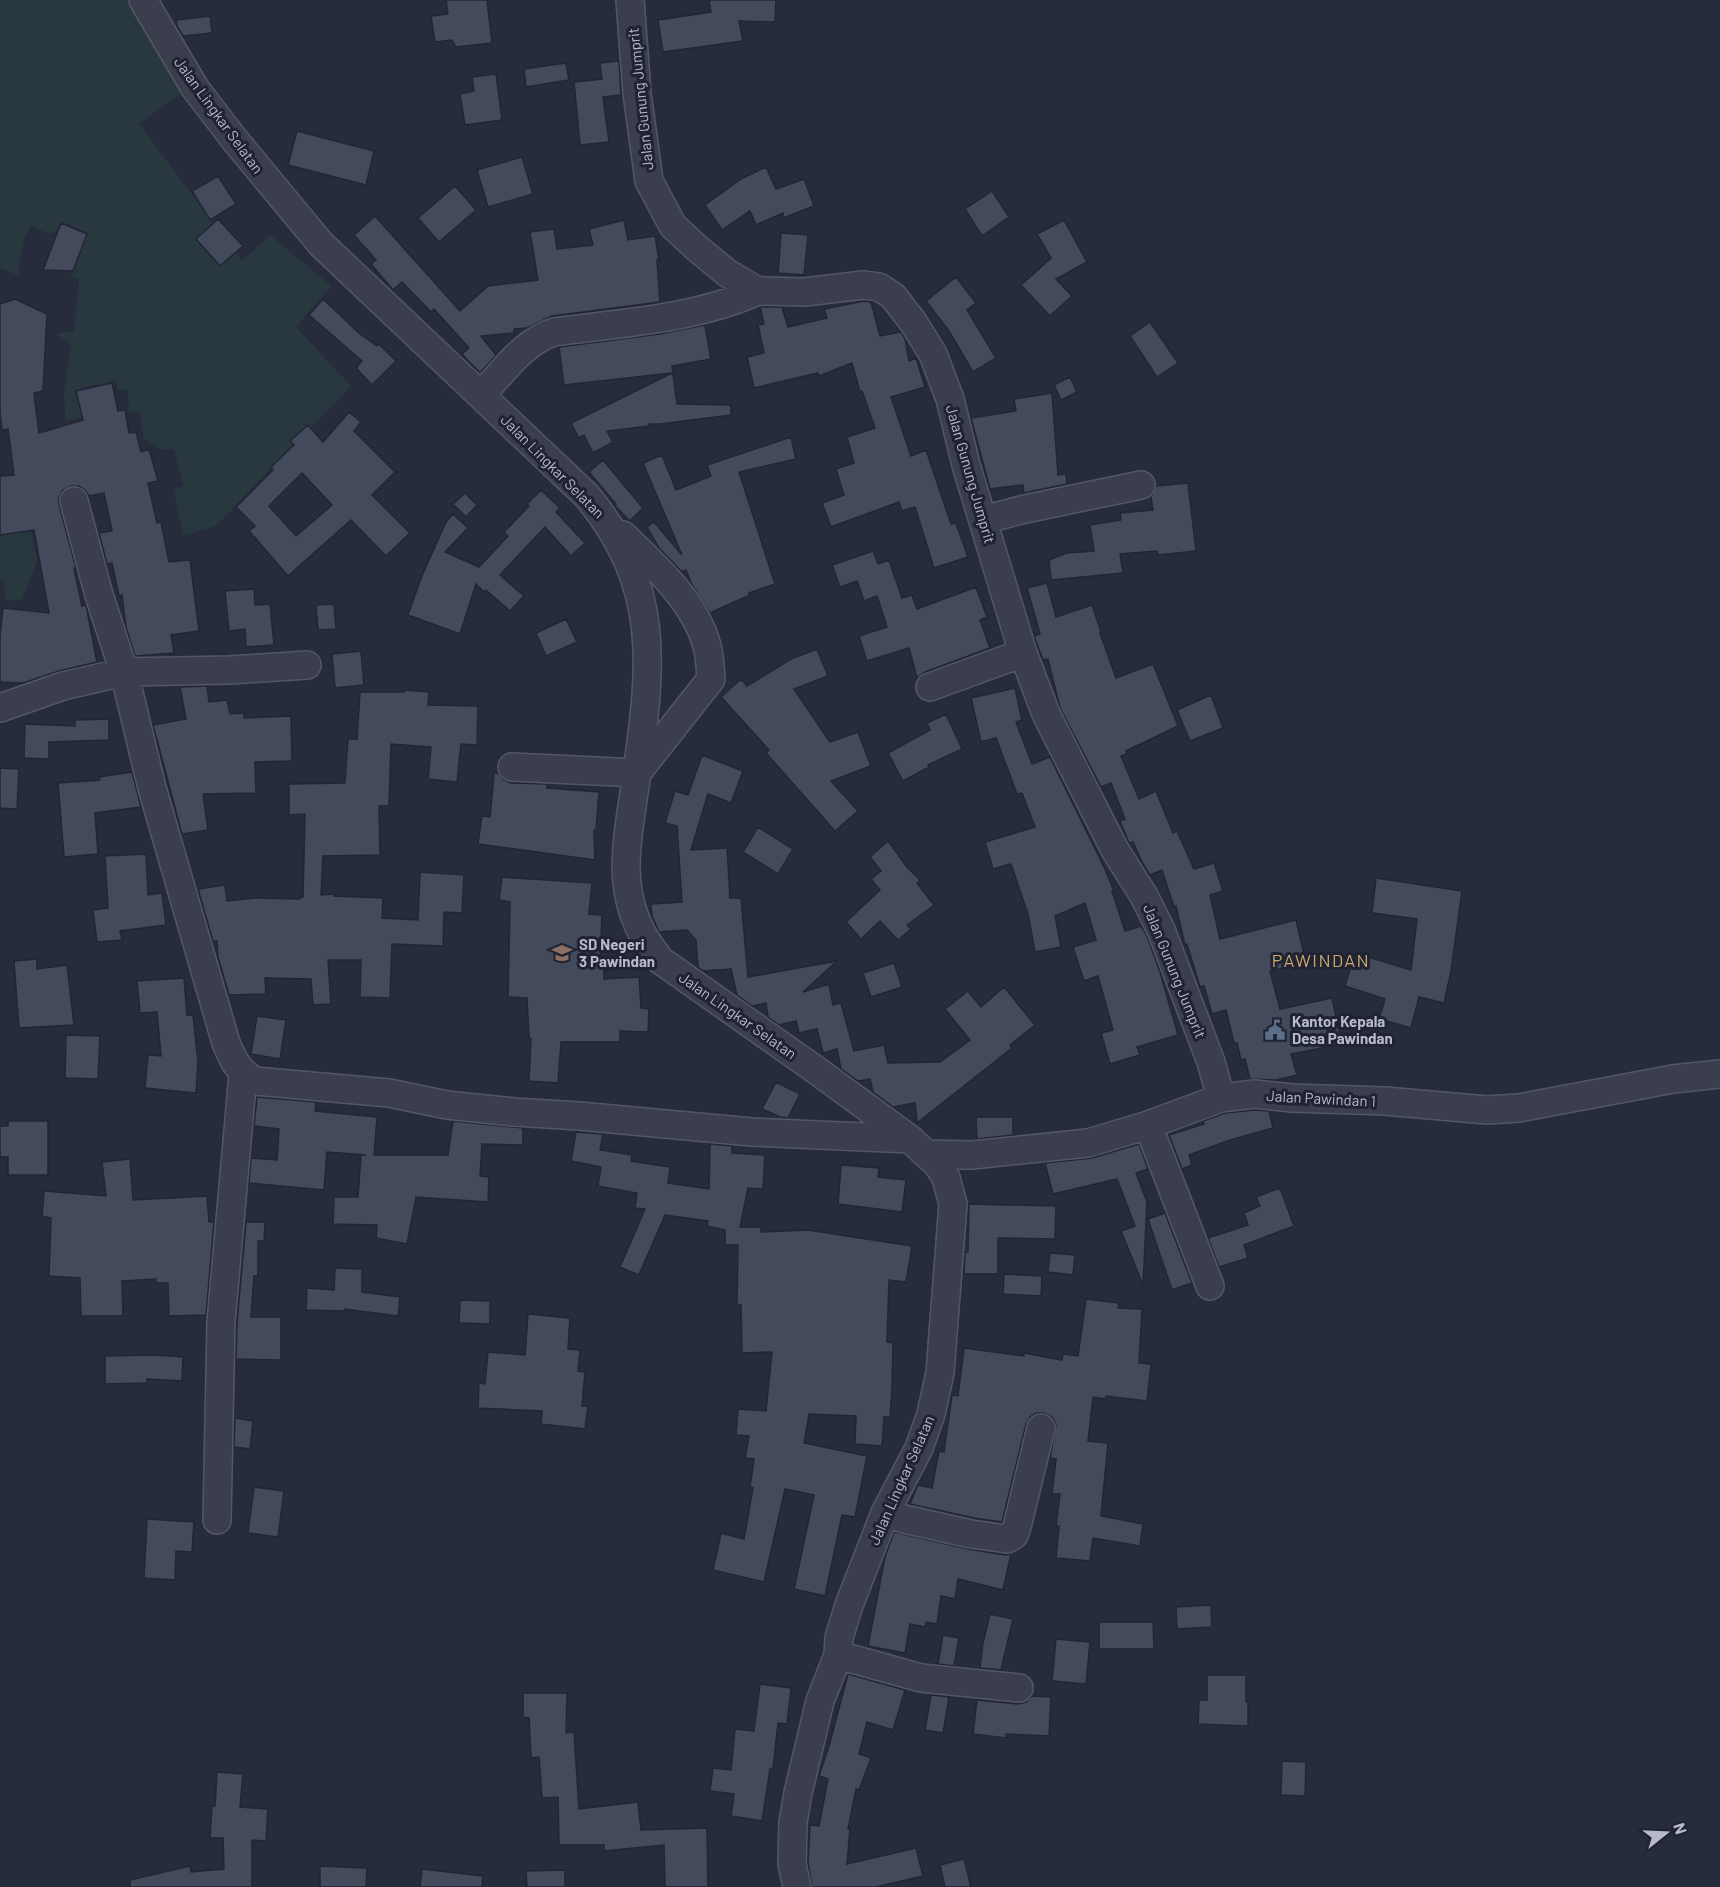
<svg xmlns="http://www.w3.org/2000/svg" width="1720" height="1887" viewBox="0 0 1720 1887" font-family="Barlow,sans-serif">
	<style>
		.green { fill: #29383e }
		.building { fill: #434a5c; stroke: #222634; stroke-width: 1.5; fill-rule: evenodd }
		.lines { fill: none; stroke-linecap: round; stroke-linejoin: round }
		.minor-casing { stroke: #535765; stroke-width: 30 }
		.minor { stroke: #3b3f4d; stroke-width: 27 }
		.labels { text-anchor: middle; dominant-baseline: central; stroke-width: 6; stroke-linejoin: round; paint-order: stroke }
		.street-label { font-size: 15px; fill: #b7bac8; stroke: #202432 }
		.poi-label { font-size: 15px; font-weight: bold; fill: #b7bac8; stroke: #202432; text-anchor: start }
		.quarter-label { font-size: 18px; letter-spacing: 1.5px; fill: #cca86e; stroke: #202432 }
	</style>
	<rect width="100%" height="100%" fill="#272c3d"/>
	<!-- green -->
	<path class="green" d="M0,0H131L184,91L139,124L242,261L270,235L331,286L296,327L351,386L216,526L183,536L174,489L184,486L174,449L162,450L144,439L139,411L129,412L128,390H118L116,380L81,388L87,417L66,421L64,396L71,344L56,334L74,331L79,279L71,277L88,233L62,222L57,230L48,234L31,225L23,242L18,275L0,268Z
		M31,532L37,561L22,599L5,601L4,581H0V535Z"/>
	<!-- building -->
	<path class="building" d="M446,0H487L492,43L456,47L452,40L435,42L431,16L448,14Z
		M709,0H776L775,22L739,21L743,41L663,52L658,20L711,12Z
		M210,16L212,33L183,36L177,26L176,20Z
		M619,61L621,95L603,97L609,142L580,145L574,82L602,79L600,63Z
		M566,63L569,80L526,87L524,69Z
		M496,74L502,120L465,125L460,94L474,91L472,77Z
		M297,131L374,151L366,185L288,165Z
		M522,157L533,194L488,207L477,170Z
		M766,167L776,189L804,179L814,206L783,218V213L756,225L750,211L722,230L705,205L741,179Z
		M218,176L236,204L210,220L192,191Z
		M455,186L476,210L439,242L418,218Z
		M992,191L1009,217L982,236L965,209Z
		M375,216L460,311L488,286L538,280L530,232L554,229L557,249L593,245L589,229L624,220L628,240L655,236L659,260H657L660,302L552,316L527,328L514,329V333L481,336L496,355L480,373L462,354L469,348L434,309L431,312L402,282L393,290L371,264L376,260L354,235Z
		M218,219L243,246L220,266L196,239Z
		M1064,220L1087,262L1056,279L1072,296L1050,316L1021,285L1051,258L1037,234Z
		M61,223L87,234L73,271L43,270Z
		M781,233L808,235L804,275L778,273Z
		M956,277L976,303L967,310L996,358L973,372L949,331L926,301Z
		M15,299L47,314L43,391L34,393L39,433L83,420L76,391L112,383L118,411L125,410L129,433L136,432L141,452L149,449L158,481L148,483L157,523L161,522L169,562L190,560L199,631L171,635L174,653L135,656L126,627L122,595L119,596L112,563L107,564L99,533L112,531L104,493L89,496L85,490L79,486H71L63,490L59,497V505L76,568H74L82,606L86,605L97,662L59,671L23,683L0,682V636L3,608L49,613L34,530L0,535V476L14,475L8,429L2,430L0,412V304Z
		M323,299L359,333L377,346L379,344L396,361L372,385L356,368L362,361L309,315Z
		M864,301L871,302L880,336L901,332L905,339L909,361L916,358L925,387L891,397L911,456L926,450L951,524L956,523L968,557L934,568L915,507L902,511L899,502L831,527L822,503L844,495L836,469L854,463L847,437L875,428L862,391L860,392L852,363L819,376L818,373L754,388L747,357L764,353L758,325L764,324L760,307H782L788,327L827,318L824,309Z
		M1150,322L1178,363L1157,377L1130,336Z
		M705,325L711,359L672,366L677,404L731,405V415L660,424H649V426L607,431L613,442L593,453L584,435L579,438L571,423L672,373L564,385L559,347L660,334Z
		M1070,377L1077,392L1061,400L1054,385Z
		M1052,393L1058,475L1066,474L1067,484L1024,493L1023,485L990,489L971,418L1016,411L1014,399Z
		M349,412L361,422L354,431L395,472L372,495L410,533L386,556L351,520L288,576L249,531L255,526L236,507L273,470L271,467L294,445L290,441L308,425L323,442ZM302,473L332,505L296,536L269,506Z
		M791,437L796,459L739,472L775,584L749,593L750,595L710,613L692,585L686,570L682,572L659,548L647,527L654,522L682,555L643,463L662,455L676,490L711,476L707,465Z
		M603,460L643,508L630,521L614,505L616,504L589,472Z
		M1188,483L1196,551L1158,555L1157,551L1120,554L1123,573L1051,580L1049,560L1067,553L1094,551L1090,525L1121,520L1120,513L1153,510L1151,497L1156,486Z
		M541,490L560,508L556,512L585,543L571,556L545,527L500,575L524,596L510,611L486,590L484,592L476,584L460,634L408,615L421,578L446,522L453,514L468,528L445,552L479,567L508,536L504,532L529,506L527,504Z
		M465,493L477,505L466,517L453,504Z
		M873,551L878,564L889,560L902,598L912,595L917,609L976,587L987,617L980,620L990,648L925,672L917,678L909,648L867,661L859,636L887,627L877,596L864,601L857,581L840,587L832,565Z
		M1047,583L1056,617L1092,605L1101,632L1100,633L1116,678L1153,664L1178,726L1126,751L1127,754L1121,756L1139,799L1156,791L1173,833L1177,831L1194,869L1214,863L1223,891L1210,895L1220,939L1296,920L1306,963L1270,971L1280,1009L1332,998L1342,1044L1291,1054L1297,1075L1276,1080L1250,1079L1245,1059L1241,1060L1237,1043H1234L1226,1010L1212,1014L1204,986L1200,987L1187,944L1185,945L1176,906L1174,907L1162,870L1150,875L1143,864L1133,842L1129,843L1120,821L1125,819L1111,783L1101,787L1060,708L1048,659L1043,660L1034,636L1040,634L1027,588Z
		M254,589L255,605L270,604L274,645L246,647L245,629L229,631L225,591Z
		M334,604L336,629L318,630L316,605Z
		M566,619L577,642L546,656L536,633Z
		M817,649L828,676L794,689L830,742L858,732L871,766L831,781L858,811L835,831L766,753L769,750L721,697L741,679L747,686L791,659Z
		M361,651L364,685L335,688L332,654Z
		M207,686L209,702L227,700L230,714L244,713V718L291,716L292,761L255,762L256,793L203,794L208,830L182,834L153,725L186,719L180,687Z
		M1015,688L1022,720L1016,722L1032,764L1050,757L1104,867L1114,891H1112L1125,931L1141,926L1147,936L1160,972L1178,1035L1137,1047L1140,1055L1110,1064L1101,1033L1113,1030L1098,976L1084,981L1073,947L1096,940L1085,903L1055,916L1061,947L1035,952L1028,914L1011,864L993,869L985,842L1035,827L1022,793L1017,794L996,738L981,742L971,698Z
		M404,690L429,692L428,705L478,706L477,745L461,744L457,782L428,779L431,747L391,744L389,806H379L380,855L323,856L321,895L334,894V896L383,898L382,918L418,920L420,872L464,875L462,913L444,912L443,946L392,944L390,998L360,997L361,960H328L331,1004L313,1005L311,979L265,978L266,994L229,995L218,957L217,941H213L198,889L225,885L227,901L254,898L300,899V897H303L305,814L289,815V784L345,783L348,739H357L360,692H404Z
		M1211,695L1223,728L1190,741L1177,710Z
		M946,714L962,749L928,765L929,767L903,781L888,753L930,730L927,723Z
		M109,719V740L49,742V759L24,758L25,724L75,726V720Z
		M702,755L743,771L731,803L708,794L691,850L727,848L730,898H741L748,977L837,961L803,992L829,984L833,1005L841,1003L854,1051L884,1045L888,1063L940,1062L970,1040L945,1009L968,991L981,1007L1004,987L1035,1025L1010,1045L1012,1048L917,1123L915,1103L893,1107L873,1092L870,1079L858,1081L841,1069L837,1049L823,1053L817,1029L799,1033L796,1021L779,1025L768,1017L766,1003L752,1006L737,995L731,969L703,971L698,967L696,940L687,930L659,932L652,916L651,904L682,902L677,826L665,823L675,791L688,795Z
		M0,768L19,769L17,809L0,808Z
		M132,772L141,807L95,813L98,854L64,857L58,783L100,780L99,777Z
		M494,773H498L504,780L511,783L547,784V788L599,792L596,830H594L595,860L478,844L482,816L490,817Z
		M758,827L793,849L778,874L743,852Z
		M888,841L907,867L920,880L917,883L934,905L907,925L911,929L898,940L880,921L861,939L846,922L880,890L871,879L881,871L870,857Z
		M146,854L148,895L162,893L166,925L120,931L122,940L97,942L93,910L108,908L105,856Z
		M502,877L592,883L589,914L602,915L600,964H604V979L639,977L641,1008L649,1009L648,1032L620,1031V1042H561L558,1083L529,1081L531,1038H529L527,998L508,997L510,902L499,900Z
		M1376,878L1462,891L1451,971L1444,1003L1419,997L1411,1028L1379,1019L1385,999L1345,986L1355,953L1411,970L1417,919L1372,913Z
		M37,959V969L67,965L74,1025L19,1028L14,961Z
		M894,963L902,987L871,997L863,973Z
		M184,978L187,1015H193L198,1062L196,1093L145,1088L148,1055L161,1056L157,1012L140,1013L137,981Z
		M257,1016L286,1020L280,1059L251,1054Z
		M66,1035L100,1036L98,1079L65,1078Z
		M776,1082L800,1094L788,1118L780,1117L762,1109Z
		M257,1097L316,1102L315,1111L377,1117L374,1155H448L453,1121L523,1128V1145L482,1144L480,1176L489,1177L488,1202L416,1197L407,1244L376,1238L377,1225L333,1224L334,1197H358L361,1155H366L327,1152L324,1190L249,1183L251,1158L277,1160L279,1129L254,1126Z
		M1255,1110L1269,1111L1273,1128L1230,1140L1189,1155L1192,1165L1182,1169L1169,1135L1204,1124L1203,1121L1225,1113Z
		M976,1117H1013V1135L977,1139Z
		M8,1121H48V1175H8V1157H0V1126H8Z
		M576,1132L603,1134L600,1150L632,1155L631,1161L670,1167L668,1183L709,1189L710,1144L732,1146V1153L765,1155L763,1189L748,1188L740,1227H761V1232L808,1230L912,1246L906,1282L889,1280L887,1342L893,1343L892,1388L890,1417H884L882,1446L855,1444L856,1416L809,1414L804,1443L867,1456L855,1517L842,1515L825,1596L794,1589L814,1495L785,1489L764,1582L713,1570L721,1533L744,1539L753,1488L750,1487L754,1459L745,1458L749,1436L736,1435L738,1409L766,1411L772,1352L742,1353L741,1305L737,1304L738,1245H725V1230L707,1226L708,1221L665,1215L639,1275L620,1267L645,1209L635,1208L637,1193L598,1186L601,1167L571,1161Z
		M1139,1144L1148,1169L1136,1173L1147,1202L1143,1285L1121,1231L1135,1226L1117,1179L1053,1194L1045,1163L1092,1158Z
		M130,1159L133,1200L207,1196L209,1222H214L206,1315L169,1316L168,1283H156V1279L122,1281L123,1316H81L80,1278L49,1276L51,1218L42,1216L44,1191L106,1196L102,1162Z
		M841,1165L879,1168L878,1177L906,1180L902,1212L838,1204Z
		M1280,1188L1294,1226L1244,1245L1248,1258L1219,1267L1208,1238L1248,1225L1244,1213L1260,1206L1256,1197Z
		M969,1204L1056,1206L1055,1239L998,1238V1274H964L965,1252H968Z
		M1165,1213L1192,1283L1172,1290L1148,1219Z
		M246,1222H265L264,1241H258V1276H254L251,1317H281V1360L236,1359L237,1323Z
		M1050,1253L1075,1255L1073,1275L1048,1272Z
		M335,1268L362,1269V1292L400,1297L398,1316L345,1309V1311L306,1310L307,1288L334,1290Z
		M1004,1274L1042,1276L1041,1296L1003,1294Z
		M1086,1299L1119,1303L1118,1308L1142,1309L1139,1363L1151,1364L1147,1401L1106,1396V1399L1093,1397L1088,1441L1108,1443L1101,1516L1143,1524L1140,1546L1093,1538L1090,1561L1056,1558L1059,1526H1056L1060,1494H1052L1056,1459L1050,1458L1056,1424L1052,1417L1044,1413H1036L1030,1417L1026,1424L1002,1522L974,1518L910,1504L918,1485L932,1488L939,1451L944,1452L952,1395L958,1396L964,1348L1024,1356V1353L1062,1360L1063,1354L1078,1356Z
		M460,1300L490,1301V1324L459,1323Z
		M528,1314L570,1318L568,1349L580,1350L578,1371L585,1372L582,1406H588L585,1429L541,1424L542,1411L478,1408L479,1383L485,1384L488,1352L525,1355Z
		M154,1355L183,1357L182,1381L147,1379V1383L105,1384V1356Z
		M235,1418L253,1421L250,1449L234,1447Z
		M254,1487L284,1491L278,1537L248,1533Z
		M147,1519L194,1522L192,1552L176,1551L175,1580L144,1578Z
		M894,1532L968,1549L1005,1555L1011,1554L1003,1590L958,1579L955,1599L941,1596L937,1624L926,1622L925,1627L910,1624L905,1653L868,1646L885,1557Z
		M1211,1605L1212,1627L1177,1629L1176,1607Z
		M990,1614L1013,1619L1001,1670L980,1668L983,1643Z
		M1099,1622H1153L1154,1649H1099Z
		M943,1635L959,1638L954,1666L938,1664Z
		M1056,1639L1090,1642L1086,1684L1052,1681Z
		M848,1674L905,1690L893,1730L867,1722L859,1754L871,1758L859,1790L856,1789L848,1829H850L847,1864L916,1848L923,1876L876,1887H812L808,1862L810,1825L819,1826L828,1779L819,1776L829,1746Z
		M1207,1675H1246V1702H1248V1726L1198,1724L1199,1700H1207Z
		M760,1684L791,1688L787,1724L778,1723L773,1769H770L762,1821L731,1816L734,1794L710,1791L713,1768L731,1770L735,1729L754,1731Z
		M523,1693H567L566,1733L574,1732L579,1809L638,1802L641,1830L707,1828L708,1887H665L664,1845L604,1851V1845H559L558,1797L542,1798L539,1757L531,1758L529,1718L523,1717Z
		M931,1695L949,1697L943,1733L925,1730Z
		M1032,1696L1051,1697L1049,1736L1006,1734V1738L973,1734L977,1700L1018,1704L1026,1702Z
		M1282,1761L1306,1762L1305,1796L1281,1795Z
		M217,1772L243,1774L240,1807L268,1809L266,1841L252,1840V1887H130V1880L190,1866L191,1872L224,1869L223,1838H210L212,1806H215Z
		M964,1859L971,1887H945L940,1865Z
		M320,1866L367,1868L366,1887H320Z
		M422,1869L483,1876L482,1887H420Z
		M565,1870V1887H527L526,1871Z"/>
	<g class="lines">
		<!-- minor casing -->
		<g class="minor-casing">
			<path id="minor" d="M143,0L195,88L234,139L321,244L587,496C661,586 652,664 637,772C630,828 614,880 642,933C647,943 654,951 660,960L816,1070L910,1139L938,1165L946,1178L953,1204L940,1373L931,1414L919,1448L885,1513L849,1605L839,1638L838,1655L820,1701L798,1793L793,1822L792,1864L797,1887
				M630,0L637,93L649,181L673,226L698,249L727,273L758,291L804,292L864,285L879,287L893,296L913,322L933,354L950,399L966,465L1023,653L1046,714L1115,850L1144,896L1161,930L1211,1062L1221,1098
				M481,395C503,372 523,342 554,332C622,323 695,319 758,291
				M74,501L99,595L124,672L152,788L226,1043C233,1060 238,1071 255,1081L389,1093L447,1105L514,1112L579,1116L752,1132L910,1139
				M983,520L1025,509L1141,485
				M930,687L1023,653
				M0,708L63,686L124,672L230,670L307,665
				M512,767L637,773L711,679C710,668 710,656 707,646C695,601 655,566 623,535
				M1148,1125L1210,1286
				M927,1154L972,1155L1088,1143L1148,1125L1221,1098L1255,1094L1292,1098L1385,1101L1487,1110L1519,1108L1673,1079L1720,1074
				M885,1513L904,1519L971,1534L1007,1539L1014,1535L1017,1527L1041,1428
				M217,1520L221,1322L243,1074
				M838,1655L921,1678L1019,1688"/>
		</g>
		<!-- minor -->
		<use href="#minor" class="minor"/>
	</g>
	<!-- icons -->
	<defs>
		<g id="school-bare" transform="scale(1.62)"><path d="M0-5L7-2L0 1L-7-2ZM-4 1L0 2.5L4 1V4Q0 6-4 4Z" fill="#8d6e63" stroke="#202432" stroke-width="2.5" paint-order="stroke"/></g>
		<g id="civic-bare" transform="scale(1.62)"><path d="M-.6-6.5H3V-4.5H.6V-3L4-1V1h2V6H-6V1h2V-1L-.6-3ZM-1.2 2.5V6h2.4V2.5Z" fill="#5c6f8a" stroke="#202432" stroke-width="2.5" paint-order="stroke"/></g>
	</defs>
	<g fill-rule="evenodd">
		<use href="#school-bare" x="562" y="953"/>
		<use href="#civic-bare" x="1275" y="1030"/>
	</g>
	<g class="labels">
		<!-- street labels -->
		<g class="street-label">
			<text transform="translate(640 99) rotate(-96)">Jalan Gunung Jumprit</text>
			<text transform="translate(219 115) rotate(54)">Jalan Lingkar Selatan</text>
			<text transform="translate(553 466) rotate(45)">Jalan Lingkar Selatan</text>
			<text transform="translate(971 474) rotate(74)">Jalan Gunung Jumprit</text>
			<text transform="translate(1175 971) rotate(68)">Jalan Gunung Jumprit</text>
			<text transform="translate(738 1015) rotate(35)">Jalan Lingkar Selatan</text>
			<text transform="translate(1321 1098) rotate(3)">Jalan Pawindan 1</text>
			<text transform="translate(901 1480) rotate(-66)">Jalan Lingkar Selatan</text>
		</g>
		<!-- poi labels -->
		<g class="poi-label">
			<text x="579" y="944">SD Negeri<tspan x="579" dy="17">3 Pawindan</tspan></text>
			<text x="1292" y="1021">Kantor Kepala<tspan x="1292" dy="17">Desa Pawindan</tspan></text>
		</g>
		<!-- quarter labels -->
		<g class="quarter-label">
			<text x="1321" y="960">PAWINDAN</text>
		</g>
	</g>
	<!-- north arrow -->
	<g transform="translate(1666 1833) rotate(72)" stroke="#202432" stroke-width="4.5" paint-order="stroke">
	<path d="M0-4.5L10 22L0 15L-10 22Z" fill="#b7bac8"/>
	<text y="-9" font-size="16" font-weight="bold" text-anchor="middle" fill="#b7bac8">N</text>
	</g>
</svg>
